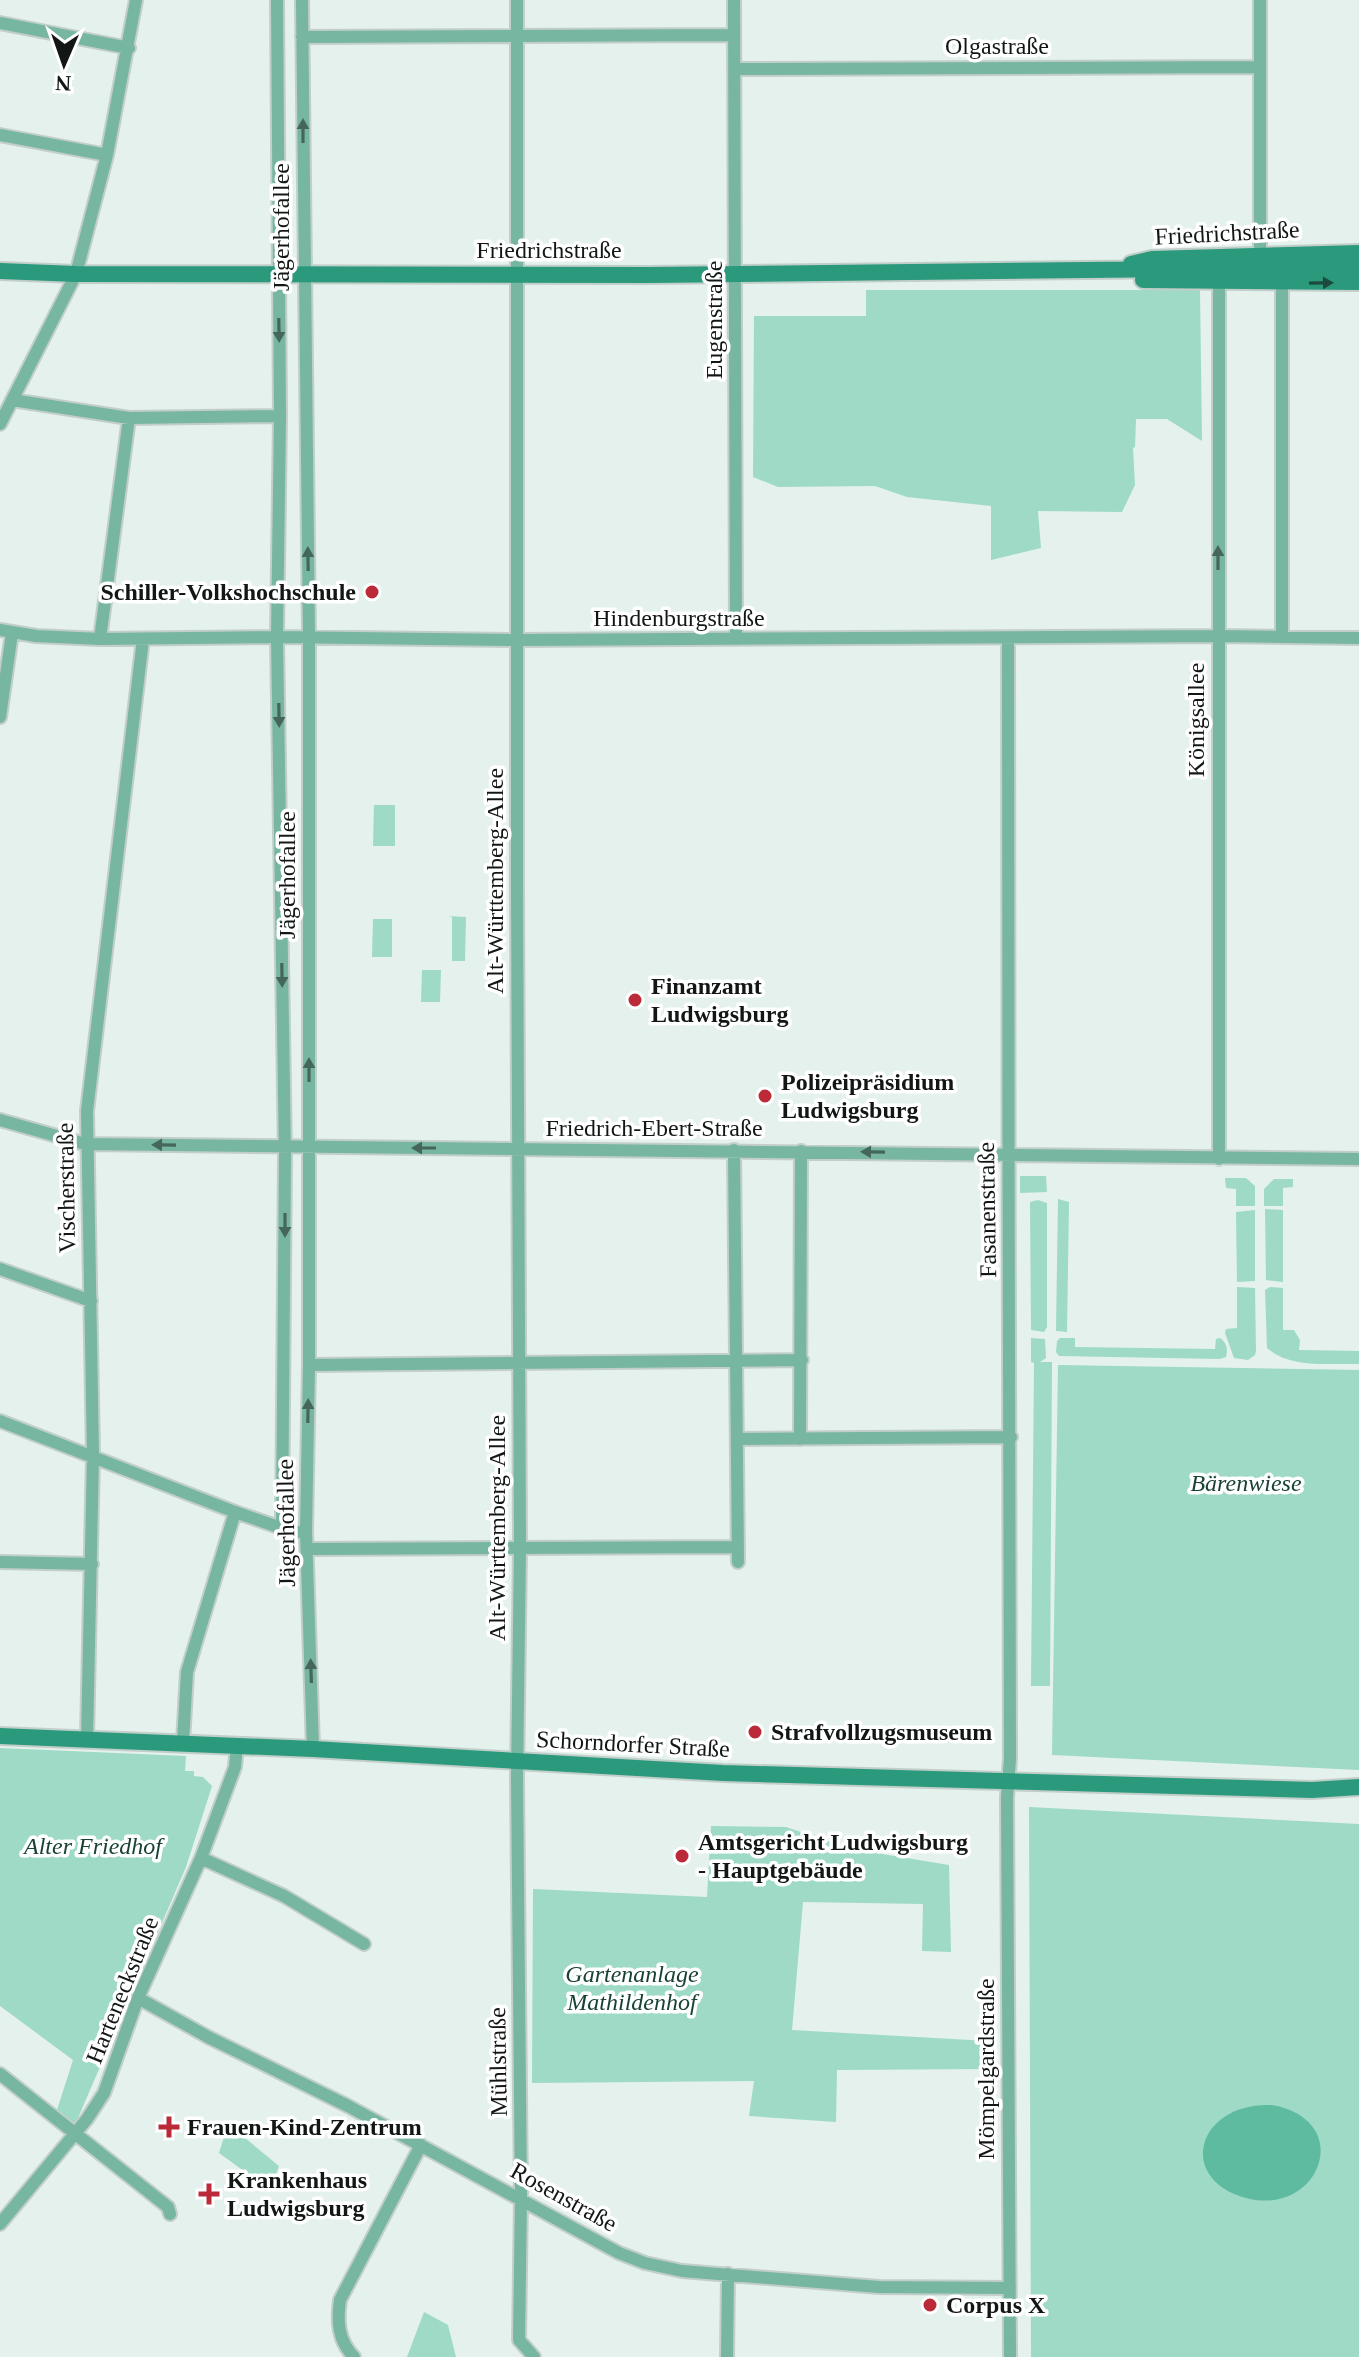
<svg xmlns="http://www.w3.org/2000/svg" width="1359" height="2357" viewBox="0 0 1359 2357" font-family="'Times New Roman',serif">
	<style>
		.green { fill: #9edac6 }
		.water { fill: #5fbb9f }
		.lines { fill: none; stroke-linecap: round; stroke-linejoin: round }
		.street-casing { stroke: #c2ceca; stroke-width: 16 }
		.secondary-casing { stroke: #c2ceca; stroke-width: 20 }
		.street { stroke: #77b6a1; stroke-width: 12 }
		.secondary { stroke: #2a997c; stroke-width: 16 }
		.oneway { fill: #44665b }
		.oneway2 { fill: #1c4b3e }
		.poi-dot { fill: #bb2a38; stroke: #fff; stroke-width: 3 }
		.labels { text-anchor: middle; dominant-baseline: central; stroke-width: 7; stroke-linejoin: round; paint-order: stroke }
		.street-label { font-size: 24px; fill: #121715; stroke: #fff }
		.poi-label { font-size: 24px; font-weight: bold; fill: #121715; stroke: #fff; text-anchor: start }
		.park-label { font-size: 24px; font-style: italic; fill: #194236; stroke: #fff }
	</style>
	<rect width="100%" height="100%" fill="#e4f1ec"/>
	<!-- green -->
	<path class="green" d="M866,290H1200L1202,441L1167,419H1136L1135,447L1133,448L1135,485L1122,512L1038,511L1041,548L991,560V506L907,497L875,486L778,487L753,477L754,316H866Z
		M374,805H395V846H373Z
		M449,916L466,917L465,961H452V917Z
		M373,919H392V957H372Z
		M422,970H441L440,1002H421Z
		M1020,1176H1046L1047,1192L1020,1193Z
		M1225,1178H1246L1255,1186V1206H1236V1189L1226,1188Z
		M1274,1179H1293V1187L1283,1188V1206H1264V1189Z
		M1058,1199L1069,1202L1067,1332L1056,1331Z
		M1038,1200L1047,1203V1327L1044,1332L1031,1330L1030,1202Z
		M1265,1209L1283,1210V1282L1266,1280Z
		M1255,1210V1281L1237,1282L1236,1212Z
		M1237,1287L1255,1288L1256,1351L1255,1355L1248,1360L1234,1358L1225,1333L1226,1329L1237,1328Z
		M1270,1287L1283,1288V1330H1294L1300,1340L1299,1350L1359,1351V1364C1328,1363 1291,1369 1267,1348L1265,1290Z
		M1031,1338L1045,1339L1046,1358L1040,1362H1052L1050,1686H1031L1034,1363L1031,1362Z
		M1060,1338H1075V1347L1215,1349L1216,1339L1220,1338C1227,1343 1228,1349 1226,1357L1220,1359L1059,1356L1056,1352L1057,1341Z
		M1058,1365L1359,1370V1770L1052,1755Z
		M0,1748L186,1756L185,1771H194V1776L203,1777L212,1786L186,1867L75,2125L57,2110L73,2060L0,2006Z
		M1029,1807L1359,1824V2357H1031Z
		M711,1826L786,1827L852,1849L949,1865L951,1952L922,1951L923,1904L803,1902L792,2030L988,2041L986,2069L837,2070L836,2122L749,2116L754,2081L532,2083L533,1889L707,1897Z
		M228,2124L279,2166L270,2190L219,2153Z
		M424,2312L448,2325L456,2357H407Z"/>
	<!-- water -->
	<path class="water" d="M1272,2105C1355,2120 1321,2214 1250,2199C1175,2182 1195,2102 1272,2105Z"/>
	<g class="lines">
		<!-- street casing -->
		<g class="street-casing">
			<path id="street" d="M277,0L280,416L277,637L285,1156L282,1529
				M302,0L309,637V1365L306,1532L313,1749
				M517,0V889L520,1548L517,1778L521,2198L519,2340L534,2357
				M734,0L736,639
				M1260,0V254
				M0,23L129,48
				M302,37L733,35
				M734,69L1260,67
				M0,135L107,155
				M12,400L129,418L280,416
				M0,424L76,274L107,155L136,0
				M0,630L36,636L100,639L277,637L518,640L1218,636L1359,638
				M1282,637V283
				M100,639L129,418
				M1008,639C1007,1012 1010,1386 1010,1759L1007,1797L1010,2357
				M0,717L12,633
				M0,1120L85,1144L1359,1159
				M734,1150L738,1562
				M1219,1159V282
				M0,1269L91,1301
				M309,1365L802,1360
				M0,1421L235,1512L293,1532H306
				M737,1439L1011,1437
				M800,1439L801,1151
				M307,1549L738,1547
				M0,1562L92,1564
				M87,1739L93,1455L87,1111L143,639
				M183,1742L187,1672L235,1512
				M201,1858L284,1896L364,1944
				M138,1998L208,2037L348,2106L619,2253L645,2263L682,2271L879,2287L1010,2288
				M0,2074L168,2207L170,2214
				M0,2224L87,2119L104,2093L138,1998L201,1858L235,1767L237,1745
				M354,2357C338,2341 337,2321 340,2300L421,2145
				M727,2357L728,2274"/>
		</g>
		<!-- secondary casing -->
		<g class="secondary-casing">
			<path id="secondary" d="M1131,264L1152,259L1359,253
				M0,271L76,274L649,275L1359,267
				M1143,280L1359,282
				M0,1736L313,1749L723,1773L1312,1790L1359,1787"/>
		</g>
		<!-- street -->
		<use href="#street" class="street"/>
		<!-- secondary -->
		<use href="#secondary" class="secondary"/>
	</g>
	<!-- one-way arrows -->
	<defs><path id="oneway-solid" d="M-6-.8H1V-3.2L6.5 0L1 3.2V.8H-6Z" transform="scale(2)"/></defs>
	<g class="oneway">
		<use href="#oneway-solid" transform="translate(303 131) rotate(-90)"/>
		<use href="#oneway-solid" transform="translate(279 330) rotate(89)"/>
		<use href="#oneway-solid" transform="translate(1218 558) rotate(-90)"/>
		<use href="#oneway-solid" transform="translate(308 559) rotate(-91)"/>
		<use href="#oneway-solid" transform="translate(279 715) rotate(89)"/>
		<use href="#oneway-solid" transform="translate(282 975) rotate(89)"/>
		<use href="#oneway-solid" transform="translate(309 1070) rotate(-90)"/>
		<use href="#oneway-solid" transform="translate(164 1145) rotate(-179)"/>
		<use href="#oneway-solid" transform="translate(424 1148) rotate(-180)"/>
		<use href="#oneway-solid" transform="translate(873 1152) rotate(-179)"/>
		<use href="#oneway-solid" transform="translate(285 1225) rotate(90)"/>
		<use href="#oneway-solid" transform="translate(308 1411) rotate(-89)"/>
		<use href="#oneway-solid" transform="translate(311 1671) rotate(-92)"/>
	</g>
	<use class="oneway2" href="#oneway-solid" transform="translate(1321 283) rotate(-1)"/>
	<!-- markers -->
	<g class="poi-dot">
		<circle cx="372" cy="592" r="8"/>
		<circle cx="635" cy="1000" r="8"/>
		<circle cx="765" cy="1096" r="8"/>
		<circle cx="755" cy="1732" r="8"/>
		<circle cx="682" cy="1856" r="8"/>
		<path d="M165 2115h8v8h8v8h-8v8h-8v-8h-8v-8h8z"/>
		<path d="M205 2182h8v8h8v8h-8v8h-8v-8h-8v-8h8z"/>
		<circle cx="930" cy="2305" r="8"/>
	</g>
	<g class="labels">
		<!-- street labels -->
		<g class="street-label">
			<text x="997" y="46">Olgastraße</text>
			<text transform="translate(281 227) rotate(-90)">Jägerhofallee</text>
			<text transform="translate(1227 233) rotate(-3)">Friedrichstraße</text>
			<text x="549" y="250">Friedrichstraße</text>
			<text transform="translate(714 320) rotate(-90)">Eugenstraße</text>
			<text x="679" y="618">Hindenburgstraße</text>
			<text transform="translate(1196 720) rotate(-90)">Königsallee</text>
			<text transform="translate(287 875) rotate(-90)">Jägerhofallee</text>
			<text transform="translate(495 881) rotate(-90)">Alt-Württemberg-Allee</text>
			<text x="654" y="1128">Friedrich-Ebert-Straße</text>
			<text transform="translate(66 1188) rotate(-91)">Vischerstraße</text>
			<text transform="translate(987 1210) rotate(-91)">Fasanenstraße</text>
			<text transform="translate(286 1523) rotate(-91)">Jägerhofallee</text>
			<text transform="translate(497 1528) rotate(-90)">Alt-Württemberg-Allee</text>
			<text transform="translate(633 1744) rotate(3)">Schorndorfer Straße</text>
			<text transform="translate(122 1990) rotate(-68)">Harteneckstraße</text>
			<text transform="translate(498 2062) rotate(-91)">Mühlstraße</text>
			<text transform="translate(986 2069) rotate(-90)">Mömpelgardstraße</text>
			<text transform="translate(564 2197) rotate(29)">Rosenstraße</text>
		</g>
		<!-- poi labels -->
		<g class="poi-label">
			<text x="356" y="592" text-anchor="end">Schiller-Volkshochschule</text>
			<text x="651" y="986">Finanzamt<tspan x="651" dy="28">Ludwigsburg</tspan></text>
			<text x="781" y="1082">Polizeipräsidium<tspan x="781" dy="28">Ludwigsburg</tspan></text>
			<text x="771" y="1732">Strafvollzugsmuseum</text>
			<text x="698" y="1842">Amtsgericht Ludwigsburg<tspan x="698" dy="28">- Hauptgebäude</tspan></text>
			<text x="187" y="2127">Frauen-Kind-Zentrum</text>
			<text x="227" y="2180">Krankenhaus<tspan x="227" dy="28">Ludwigsburg</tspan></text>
			<text x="946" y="2305">Corpus X</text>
		</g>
		<!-- park labels -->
		<g class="park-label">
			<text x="1246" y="1483">Bärenwiese</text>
			<text x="93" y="1846">Alter Friedhof</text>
			<text x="632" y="1974">Gartenanlage<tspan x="632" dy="28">Mathildenhof</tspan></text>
		</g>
	</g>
	<!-- north arrow -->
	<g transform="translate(64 64) rotate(182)" stroke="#ffffff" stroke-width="6" paint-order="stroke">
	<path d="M0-6L14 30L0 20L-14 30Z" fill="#121715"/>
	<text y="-12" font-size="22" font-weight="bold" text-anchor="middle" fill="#121715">N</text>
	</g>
</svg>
